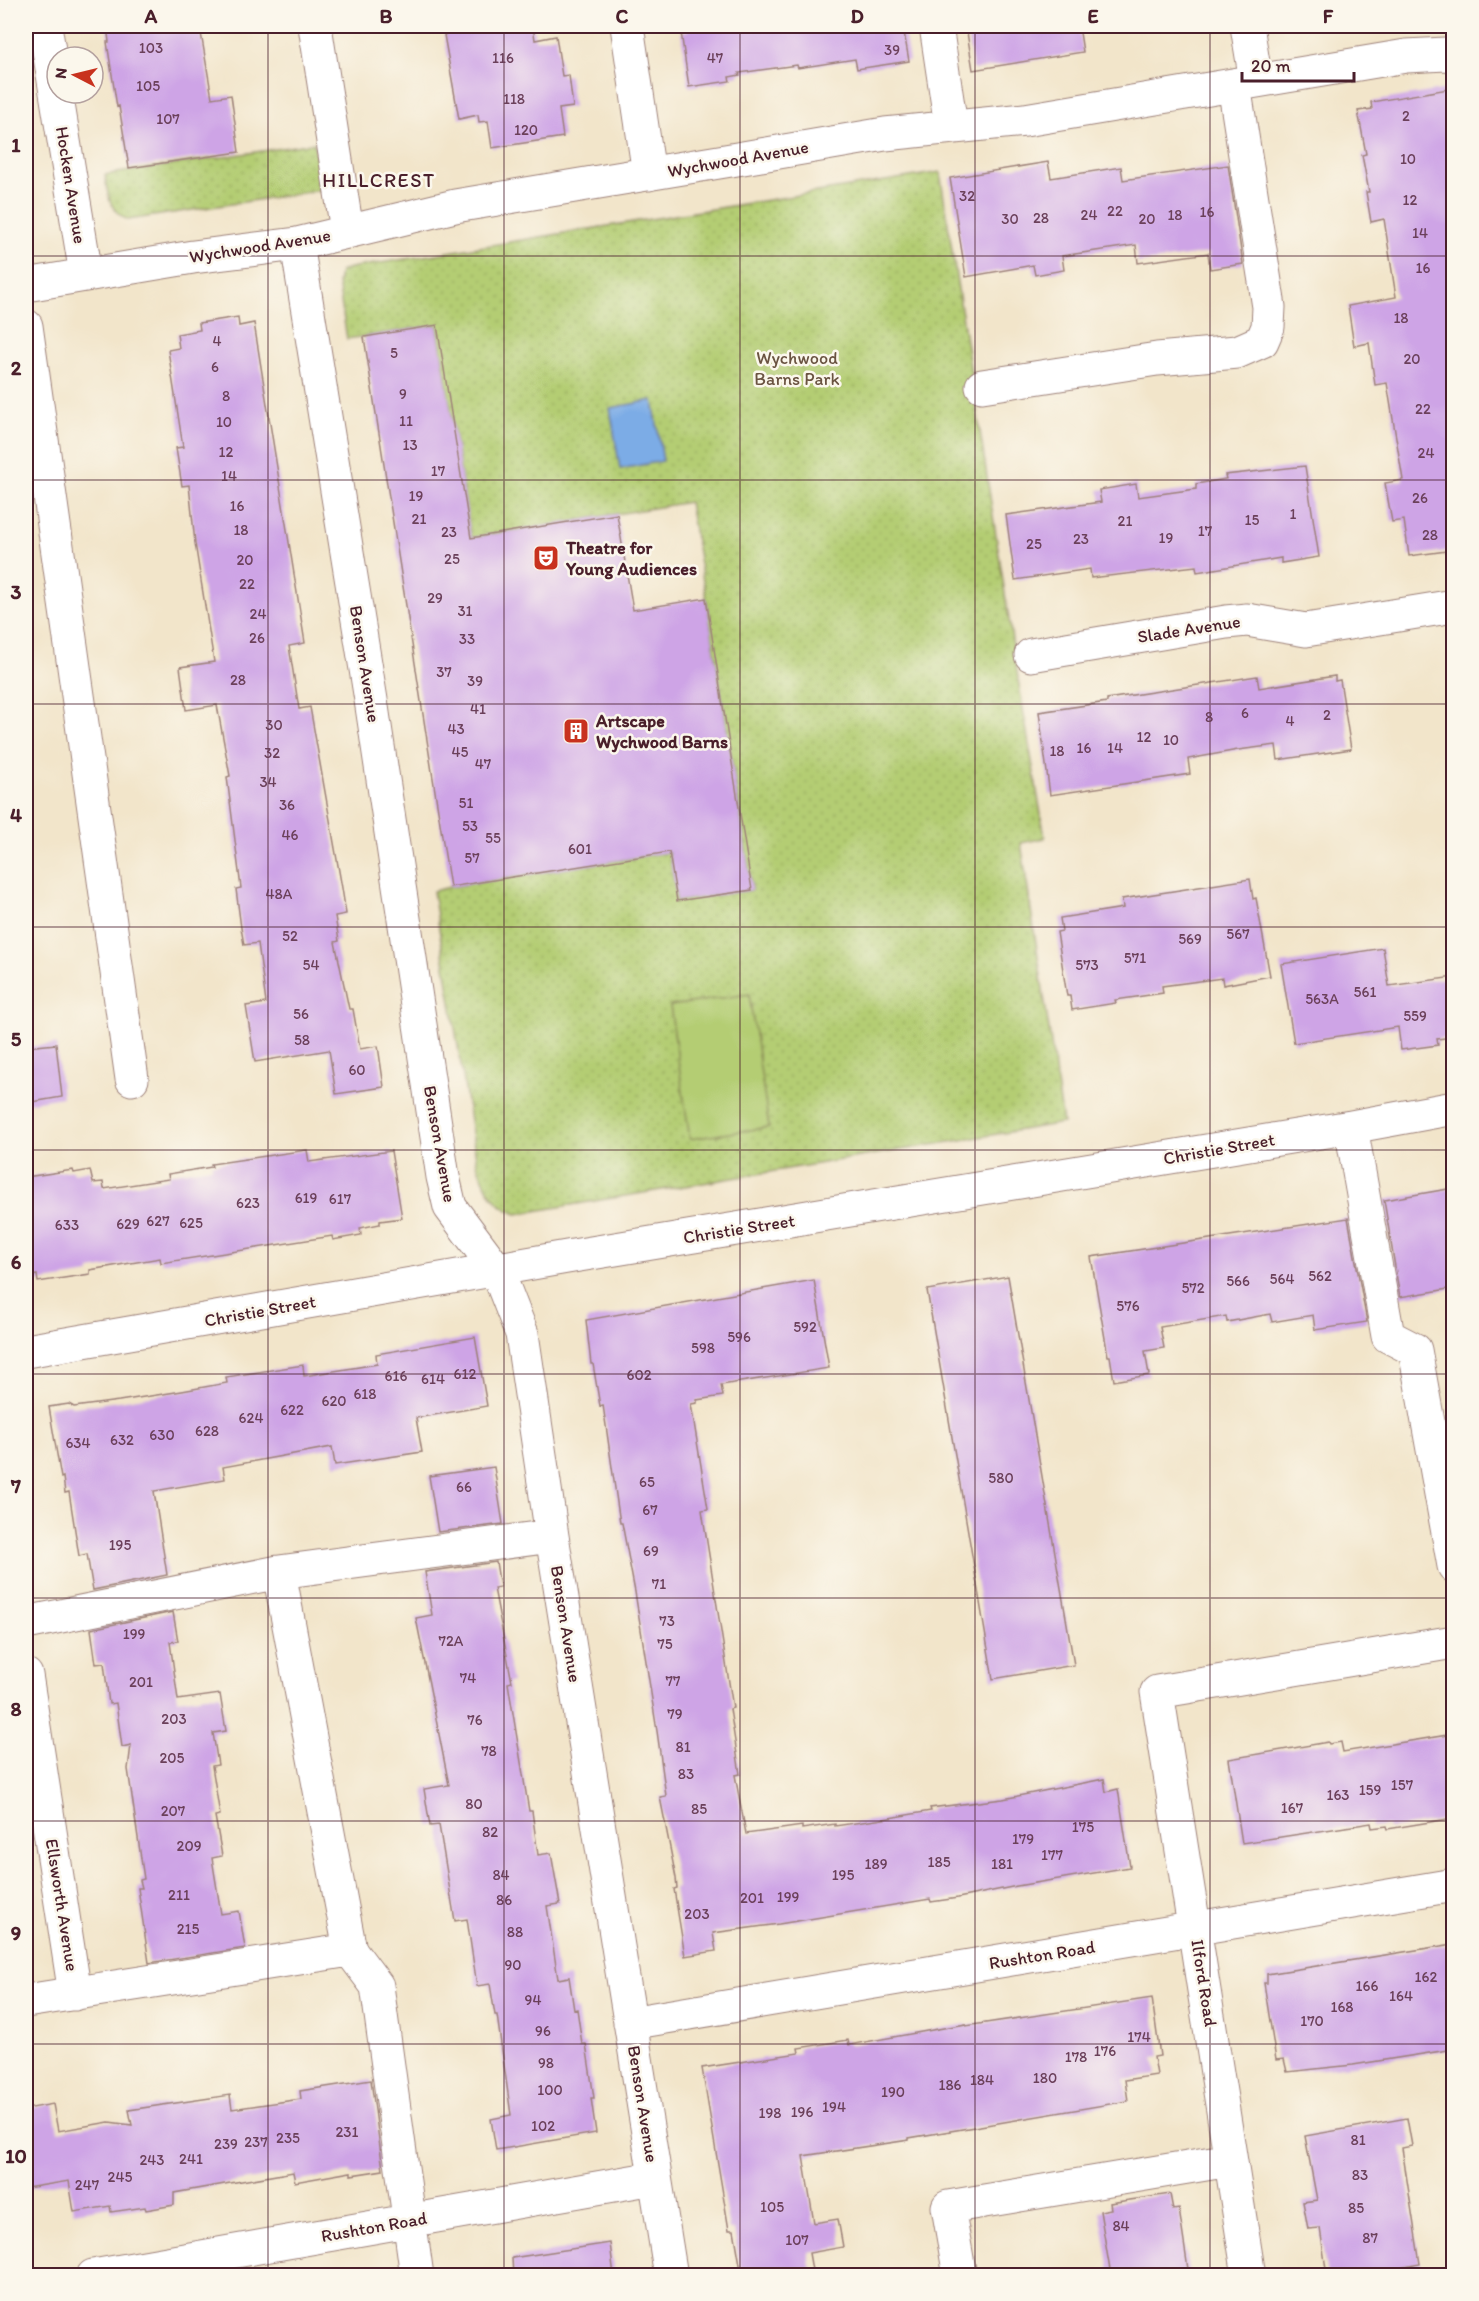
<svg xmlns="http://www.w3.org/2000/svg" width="1479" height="2301" viewBox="0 0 1479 2301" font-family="Itim,sans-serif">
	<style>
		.green { fill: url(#green-dots); stroke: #7f764f; stroke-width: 1.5 }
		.pitch { fill: #b4cd73; stroke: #7f764f; stroke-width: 1.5 }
		.water { fill: #7bace6; stroke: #626688; stroke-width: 1.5 }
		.building { fill: #cea4e6 }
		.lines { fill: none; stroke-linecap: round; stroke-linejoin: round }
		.minor-casing { stroke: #9e827a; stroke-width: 35 }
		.minor { stroke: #fff; stroke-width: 33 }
		.grid { fill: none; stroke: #4a1f2b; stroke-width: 1.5; stroke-opacity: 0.55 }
		.labels { text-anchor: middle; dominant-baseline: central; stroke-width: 5; stroke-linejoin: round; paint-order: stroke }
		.number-label { font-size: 15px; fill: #6b405a }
		.street-label { font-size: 18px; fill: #4a1f2b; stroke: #fbf7ec }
		.park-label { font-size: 18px; fill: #6a5341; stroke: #fbf7ec }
		.poi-label { font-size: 18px; font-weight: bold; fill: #4a1f2b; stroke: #fbf7ec; text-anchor: start }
		.neighbourhood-label { font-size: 20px; letter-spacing: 1.5px; fill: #4a1f2b; stroke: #fbf7ec }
		.neatline { fill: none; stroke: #4a1f2b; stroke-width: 2 }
		.grid-label { font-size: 20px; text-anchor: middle; font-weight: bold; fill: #4a1f2b }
	</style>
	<defs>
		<pattern id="green-dots" width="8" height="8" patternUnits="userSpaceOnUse" patternTransform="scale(1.5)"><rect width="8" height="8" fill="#b4cd73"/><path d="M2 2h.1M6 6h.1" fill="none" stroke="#9cb064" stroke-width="1.8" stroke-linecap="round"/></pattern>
	</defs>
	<rect width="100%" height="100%" fill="#fbf7ec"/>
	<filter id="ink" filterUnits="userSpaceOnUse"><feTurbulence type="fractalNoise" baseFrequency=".0167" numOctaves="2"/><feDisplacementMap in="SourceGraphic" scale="12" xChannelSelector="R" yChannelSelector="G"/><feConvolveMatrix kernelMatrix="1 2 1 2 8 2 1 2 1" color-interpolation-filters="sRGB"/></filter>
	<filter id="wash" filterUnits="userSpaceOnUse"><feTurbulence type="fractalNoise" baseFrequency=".008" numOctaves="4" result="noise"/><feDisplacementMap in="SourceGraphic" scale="24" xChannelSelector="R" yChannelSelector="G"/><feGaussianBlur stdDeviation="1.35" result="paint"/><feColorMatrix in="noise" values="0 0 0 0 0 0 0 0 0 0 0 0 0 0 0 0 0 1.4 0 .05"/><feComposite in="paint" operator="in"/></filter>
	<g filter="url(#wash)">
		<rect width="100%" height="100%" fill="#f2e5ca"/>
		<!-- green -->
		<path class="green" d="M314,143L321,190L128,220C108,210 108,195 105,175Z
			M940,172L1020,691L1045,838L1021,843L1063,1123L517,1214C493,1206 485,1186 477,1164L433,891L450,887L669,852L677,901L752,890L706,598L689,502L471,538L437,325L347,339L338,283L340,272L350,268Z"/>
		<!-- pitch -->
		<path class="pitch" d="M749,994L769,1127L690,1139L670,1006Z"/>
		<!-- water -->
		<path class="water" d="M653,400L663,461L620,469L610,408Z"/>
		<g id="blocks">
			<!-- building -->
			<path class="building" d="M107,26H180L181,30L200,27L212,98L231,95L239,152L129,168L119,106L117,107L107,42H109Z
				M445,26H533L535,40L556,36L562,76L569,75L573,107L559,109L563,137L492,148L488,121L479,122L478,115L459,119L444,35L446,34Z
				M687,26H903L909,61L857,69L855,59L798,68L797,65L739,73L740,75L729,77L730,81L689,87L681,32L688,31Z
				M966,26H1079L1083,52L973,70Z
				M1448,89L1454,121V550L1409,556L1404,520L1392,522L1385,483L1403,480L1387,383L1375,385L1369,343L1354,346L1348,306L1396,297L1384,219L1371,222L1366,192H1369L1362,155L1366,154L1358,111L1372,109L1371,102Z
				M1048,162L1051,178L1121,167L1123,180L1228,165L1243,264L1210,269L1208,253L1138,263L1136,245L1062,256L1064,270L1035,275L1033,265L966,277L950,178Z
				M238,317L239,326L254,323L305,643L289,646L299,709L310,707L342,888L346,914L335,916L339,941L335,942L349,1009H353L360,1049L378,1046L384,1087L336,1094L329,1050L255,1062L246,1006L266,1003L258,943L244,945L241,928L236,889L241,888L227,777L230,776L217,705L186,710L180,667L214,662L195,543L189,485L182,486L176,448L183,447L168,350L179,348L177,334L200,330L199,323Z
				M437,325L471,538L617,514L633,610L706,598L752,890L677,901L669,852L450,887L364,337Z
				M1305,466L1319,557L1281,563V558L1197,572L1196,566L1091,578L1090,569L1015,580L1006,515L1101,502L1099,490L1136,484L1138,497L1196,489V484L1226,479L1225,475Z
				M1257,676L1259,688L1335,676V681L1340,680L1351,749L1278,760L1276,745L1238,750L1188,759L1190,774L1050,795L1039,712L1107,702V699Z
				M1250,879L1253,899L1256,898L1270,976L1223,985L1222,978L1162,986L1163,993L1115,1000L1116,1003L1072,1010L1070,996H1067L1057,932L1062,931L1060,918L1123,908L1122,899Z
				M1383,948L1389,986L1454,977V1037L1437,1039L1438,1045L1401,1050L1398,1027L1294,1043L1281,964Z
				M56,1044L62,1097L26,1103V1047Z
				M307,1150L309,1162L391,1151L402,1218L380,1221V1224L360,1228L361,1235L333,1240L332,1236L161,1263L160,1258L90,1270V1274L38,1282L37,1275L26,1277V1177L73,1170L74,1173L90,1170L93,1183L103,1182L104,1189L169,1179L168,1174L212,1167L211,1164Z
				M1454,1188V1288L1400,1297L1384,1200Z
				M1348,1218L1367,1322L1315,1330L1313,1315L1272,1322L1270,1314L1227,1322L1226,1316L1160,1327L1164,1348L1145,1351L1149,1375L1114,1381L1110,1356H1108L1091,1257Z
				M1008,1276L1074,1665L993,1679L927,1290Z
				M814,1280L829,1368L721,1385L723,1396L697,1400V1403L691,1404L708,1509L702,1510L733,1708L730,1709L740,1774L735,1775L746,1834L802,1826V1829L835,1824V1826L883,1819L931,1811L930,1808L1003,1799L1104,1779L1106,1792L1118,1789L1130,1867L1017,1886L958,1898L931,1902L930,1899L779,1924L713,1933L716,1951L685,1956L674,1889L677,1888L676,1878L660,1797L666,1796L657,1731L635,1592L622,1523H620L603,1405L600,1406L593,1364H591L586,1320Z
				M475,1337L487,1406L416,1418L422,1452L335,1465L332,1447L223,1467L225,1479L154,1491L167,1575L93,1590L87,1554L79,1556L69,1492L65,1493L63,1477L61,1478L49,1407L69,1404L74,1407L119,1401L182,1391L227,1383L226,1377L303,1365L304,1376L377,1364L376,1354Z
				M494,1467L503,1524L438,1532L429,1476Z
				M496,1562L500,1587L494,1588L512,1682L508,1683L529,1811H532L538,1855L551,1853L560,1904L547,1906L558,1979L569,1977L574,2010L577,2009L582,2044H586L594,2098H591L596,2133L496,2150L491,2119L511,2115L497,2015H495L490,1984L477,1986L467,1919L455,1921L439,1825L430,1826L424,1789L449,1785L416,1618L432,1615L425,1572Z
				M173,1612L178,1641L170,1642L178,1700L220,1694L226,1731L213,1733L218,1765L212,1766L220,1815L215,1816L222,1856L212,1858L221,1914L239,1911L245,1948L149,1963L138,1888H142L140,1880L144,1879L128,1769L131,1745L122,1747L116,1703L109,1704L104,1663L96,1664L91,1629Z
				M1454,1734V1818L1388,1829L1387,1826L1372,1828L1371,1823L1242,1843L1229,1759L1328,1742L1329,1744L1341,1742L1343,1752Z
				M1454,1944V2049L1353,2065L1287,2072L1284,2059L1276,2060L1264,1983H1267V1974Z
				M1152,1998L1160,2056L1154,2057L1157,2075L1125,2080L1128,2101L909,2138V2140L803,2156L814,2223L838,2219L843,2247L809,2253L813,2276H742L734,2230H729L702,2068L799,2053L798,2048L848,2040L849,2045L966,2024V2026Z
				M371,2080L383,2170L351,2175V2172L295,2182L293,2172L174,2193V2205L146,2210L145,2207L111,2212L110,2206L74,2212L69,2181L26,2188V2109L53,2104L58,2131L109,2122L132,2125L129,2110L230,2095L232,2109L301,2099L300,2091Z
				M1407,2118L1412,2146L1402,2148L1420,2264L1403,2267L1404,2276H1327L1320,2228L1308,2229L1303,2202L1317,2200L1305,2136Z
				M1170,2194L1173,2210L1179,2209L1189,2276H1111L1100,2211L1111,2209L1110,2203Z
				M610,2243L614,2276H513L512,2258Z"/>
		</g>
	</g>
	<g filter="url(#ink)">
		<use href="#blocks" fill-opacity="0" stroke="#9e827a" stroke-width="1.5"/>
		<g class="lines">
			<!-- minor casing -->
			<g class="minor-casing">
				<path id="minor" d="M45,26L86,274
					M315,26L347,231
					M627,26L649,174
					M936,26L951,126
					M1247,26L1256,81
					M297,244L371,700L443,1177L450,1207L497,1270L522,1334L552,1536L671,2276
					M26,285L193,257L297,244L455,206L731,160L885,134L1025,120L1406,56L1446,54L1454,56
					M26,326L132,1079
					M982,386L1157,359L1237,352L1262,341L1268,327L1269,307L1234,85
					M1031,655L1226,622L1247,620L1306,630L1454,606
					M1351,1127L1388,1336L1415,1350L1454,1566
					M26,1351L567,1257L1351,1127L1454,1108
					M279,1572L350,1950L377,1986L417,2276
					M26,1623L279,1572L552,1536
					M26,1675L75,1994
					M26,2001L350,1950
					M630,2023L1454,1885
					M93,2276L654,2178
					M960,2276L948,2207L1230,2160
					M1249,2276L1157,1692L1454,1642"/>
			</g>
			<!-- minor -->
			<use href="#minor" class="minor"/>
		</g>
	</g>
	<!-- grid -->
	<path class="grid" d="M268,26V2276M504,26V2276M740,26V2276M975,26V2276M1210,26V2276M26,256H1454M26,480H1454M26,704H1454M26,927H1454M26,1150H1454M26,1374H1454M26,1598H1454M26,1821H1454M26,2044H1454"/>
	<!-- icons -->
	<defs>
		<g id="theatre-square" transform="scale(1.35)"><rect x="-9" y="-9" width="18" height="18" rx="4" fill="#c8321e" stroke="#fbf7ec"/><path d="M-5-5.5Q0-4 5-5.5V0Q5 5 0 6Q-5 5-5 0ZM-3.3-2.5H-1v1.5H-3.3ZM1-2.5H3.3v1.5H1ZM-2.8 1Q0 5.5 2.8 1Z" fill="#fff"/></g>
		<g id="building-square" transform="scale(1.35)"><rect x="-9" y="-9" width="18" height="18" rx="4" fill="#c8321e" stroke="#fbf7ec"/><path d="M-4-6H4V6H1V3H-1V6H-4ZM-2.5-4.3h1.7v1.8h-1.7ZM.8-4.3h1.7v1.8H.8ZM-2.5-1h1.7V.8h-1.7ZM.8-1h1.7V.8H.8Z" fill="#fff"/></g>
	</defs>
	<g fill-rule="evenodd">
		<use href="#theatre-square" x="546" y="558"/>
		<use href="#building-square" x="576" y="731"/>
	</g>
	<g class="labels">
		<!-- number labels -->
		<g class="number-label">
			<text x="151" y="48">103</text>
			<text x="892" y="50">39</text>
			<text x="503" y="58">116</text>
			<text x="715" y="58">47</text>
			<text x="148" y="86">105</text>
			<text x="514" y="99">118</text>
			<text x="1406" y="116">2</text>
			<text x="168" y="119">107</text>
			<text x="526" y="130">120</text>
			<text x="1408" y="159">10</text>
			<text x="967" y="196">32</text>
			<text x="1410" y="200">12</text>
			<text x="1115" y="211">22</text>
			<text x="1207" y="212">16</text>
			<text x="1089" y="215">24</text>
			<text x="1175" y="215">18</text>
			<text x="1041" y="218">28</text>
			<text x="1010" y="219">30</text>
			<text x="1147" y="219">20</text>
			<text x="1420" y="233">14</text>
			<text x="1423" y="268">16</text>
			<text x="1401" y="318">18</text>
			<text x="217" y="341">4</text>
			<text x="394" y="353">5</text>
			<text x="1412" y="359">20</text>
			<text x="215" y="367">6</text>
			<text x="403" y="394">9</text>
			<text x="226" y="396">8</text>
			<text x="1423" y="409">22</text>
			<text x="406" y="421">11</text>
			<text x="224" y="422">10</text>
			<text x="410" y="445">13</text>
			<text x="226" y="452">12</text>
			<text x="1426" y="453">24</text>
			<text x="438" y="471">17</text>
			<text x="229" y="476">14</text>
			<text x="416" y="496">19</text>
			<text x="1420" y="498">26</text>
			<text x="237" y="506">16</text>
			<text x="1293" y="514">1</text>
			<text x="419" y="519">21</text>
			<text x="1252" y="520">15</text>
			<text x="1125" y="521">21</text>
			<text x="241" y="530">18</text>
			<text x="1205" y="531">17</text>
			<text x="449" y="532">23</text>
			<text x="1430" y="535">28</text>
			<text x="1166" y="538">19</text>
			<text x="1081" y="539">23</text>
			<text x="1034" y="544">25</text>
			<text x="452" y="559">25</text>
			<text x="245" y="560">20</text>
			<text x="247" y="584">22</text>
			<text x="435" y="598">29</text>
			<text x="465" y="611">31</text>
			<text x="258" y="614">24</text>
			<text x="257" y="638">26</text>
			<text x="467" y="639">33</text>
			<text x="444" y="672">37</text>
			<text x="238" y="680">28</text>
			<text x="475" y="681">39</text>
			<text x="478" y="709">41</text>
			<text x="1245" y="713">6</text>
			<text x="1327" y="715">2</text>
			<text x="1209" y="717">8</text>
			<text x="1290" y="721">4</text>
			<text x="274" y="725">30</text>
			<text x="456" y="729">43</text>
			<text x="1144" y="737">12</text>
			<text x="1171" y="740">10</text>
			<text x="1084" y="748">16</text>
			<text x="1115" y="748">14</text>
			<text x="1057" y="751">18</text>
			<text x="460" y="752">45</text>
			<text x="272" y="753">32</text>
			<text x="483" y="764">47</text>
			<text x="268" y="782">34</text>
			<text x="466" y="803">51</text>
			<text x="287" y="805">36</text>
			<text x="470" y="826">53</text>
			<text x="290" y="835">46</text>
			<text x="493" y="838">55</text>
			<text x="580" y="849">601</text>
			<text x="472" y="858">57</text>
			<text x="279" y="894">48A</text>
			<text x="1238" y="934">567</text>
			<text x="290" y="936">52</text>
			<text x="1190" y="939">569</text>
			<text x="1135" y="958">571</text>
			<text x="311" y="965">54</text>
			<text x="1087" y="965">573</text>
			<text x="1365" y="992">561</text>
			<text x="1322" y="999">563A</text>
			<text x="301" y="1014">56</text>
			<text x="1415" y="1016">559</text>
			<text x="302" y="1040">58</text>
			<text x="357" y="1070">60</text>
			<text x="306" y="1198">619</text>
			<text x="340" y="1199">617</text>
			<text x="248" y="1203">623</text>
			<text x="158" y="1221">627</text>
			<text x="191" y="1223">625</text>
			<text x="128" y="1224">629</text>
			<text x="67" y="1225">633</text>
			<text x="1320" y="1276">562</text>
			<text x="1282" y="1279">564</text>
			<text x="1238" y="1281">566</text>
			<text x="1193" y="1288">572</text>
			<text x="1128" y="1306">576</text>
			<text x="805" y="1327">592</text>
			<text x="739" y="1337">596</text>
			<text x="703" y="1348">598</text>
			<text x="465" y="1374">612</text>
			<text x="639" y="1375">602</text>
			<text x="396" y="1376">616</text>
			<text x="433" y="1379">614</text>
			<text x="365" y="1394">618</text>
			<text x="334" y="1401">620</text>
			<text x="292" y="1410">622</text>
			<text x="251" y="1418">624</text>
			<text x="207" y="1431">628</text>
			<text x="162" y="1435">630</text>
			<text x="122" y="1440">632</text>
			<text x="78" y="1443">634</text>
			<text x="1001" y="1478">580</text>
			<text x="647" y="1482">65</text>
			<text x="464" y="1487">66</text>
			<text x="650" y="1510">67</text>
			<text x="120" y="1545">195</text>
			<text x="651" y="1551">69</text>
			<text x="659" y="1584">71</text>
			<text x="667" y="1621">73</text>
			<text x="134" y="1634">199</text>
			<text x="451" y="1641">72A</text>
			<text x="665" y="1644">75</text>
			<text x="468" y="1678">74</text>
			<text x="673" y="1681">77</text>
			<text x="141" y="1682">201</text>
			<text x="675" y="1714">79</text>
			<text x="174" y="1719">203</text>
			<text x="475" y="1720">76</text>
			<text x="683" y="1747">81</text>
			<text x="489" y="1751">78</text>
			<text x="172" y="1758">205</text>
			<text x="686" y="1774">83</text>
			<text x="1402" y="1785">157</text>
			<text x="1370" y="1790">159</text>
			<text x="1338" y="1795">163</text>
			<text x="474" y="1804">80</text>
			<text x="1292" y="1808">167</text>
			<text x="699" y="1809">85</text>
			<text x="173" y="1811">207</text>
			<text x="1083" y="1827">175</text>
			<text x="490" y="1832">82</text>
			<text x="1023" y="1839">179</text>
			<text x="189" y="1846">209</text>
			<text x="1052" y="1855">177</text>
			<text x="939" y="1862">185</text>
			<text x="876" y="1864">189</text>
			<text x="1002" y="1864">181</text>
			<text x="501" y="1875">84</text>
			<text x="843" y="1875">195</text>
			<text x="179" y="1895">211</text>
			<text x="788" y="1897">199</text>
			<text x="752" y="1898">201</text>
			<text x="504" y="1900">86</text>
			<text x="697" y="1914">203</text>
			<text x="188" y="1929">215</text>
			<text x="515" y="1932">88</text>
			<text x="513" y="1965">90</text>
			<text x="1426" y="1977">162</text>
			<text x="1367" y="1986">166</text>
			<text x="1401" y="1996">164</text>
			<text x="533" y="2000">94</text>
			<text x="1342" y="2007">168</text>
			<text x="1312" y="2021">170</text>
			<text x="543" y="2031">96</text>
			<text x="1139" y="2037">174</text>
			<text x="1105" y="2051">176</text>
			<text x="1076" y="2057">178</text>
			<text x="546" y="2063">98</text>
			<text x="1045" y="2078">180</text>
			<text x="982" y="2080">184</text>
			<text x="950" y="2085">186</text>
			<text x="550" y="2090">100</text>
			<text x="893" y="2092">190</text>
			<text x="834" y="2107">194</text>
			<text x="802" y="2112">196</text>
			<text x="770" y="2113">198</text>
			<text x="543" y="2126">102</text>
			<text x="347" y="2132">231</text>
			<text x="288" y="2138">235</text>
			<text x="1358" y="2140">81</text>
			<text x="256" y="2142">237</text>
			<text x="226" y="2144">239</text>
			<text x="191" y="2159">241</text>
			<text x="152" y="2160">243</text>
			<text x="1360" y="2175">83</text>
			<text x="120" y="2177">245</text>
			<text x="87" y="2185">247</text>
			<text x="772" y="2207">105</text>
			<text x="1356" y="2208">85</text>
			<text x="1121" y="2226">84</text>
			<text x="1370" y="2238">87</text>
			<text x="797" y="2240">107</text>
		</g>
		<!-- street labels -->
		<g class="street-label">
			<text transform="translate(738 159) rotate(-10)">Wychwood Avenue</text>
			<text transform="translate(71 185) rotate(81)">Hocken Avenue</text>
			<text transform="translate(260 246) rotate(-9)">Wychwood Avenue</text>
			<text transform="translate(1189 629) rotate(-9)">Slade Avenue</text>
			<text transform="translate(365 664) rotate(81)">Benson Avenue</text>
			<text transform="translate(440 1144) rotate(80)">Benson Avenue</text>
			<text transform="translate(1219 1149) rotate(-10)">Christie Street</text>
			<text transform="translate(739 1229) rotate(-9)">Christie Street</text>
			<text transform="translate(260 1311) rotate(-10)">Christie Street</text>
			<text transform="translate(566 1624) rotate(81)">Benson Avenue</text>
			<text transform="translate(62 1905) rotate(81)">Ellsworth Avenue</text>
			<text transform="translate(1042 1955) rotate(-9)">Rushton Road</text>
			<text transform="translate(1204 1983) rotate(81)">Ilford Road</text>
			<text transform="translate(643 2104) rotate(81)">Benson Avenue</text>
			<text transform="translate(374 2227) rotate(-10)">Rushton Road</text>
		</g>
		<!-- park labels -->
		<g class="park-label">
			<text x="797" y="358">Wychwood<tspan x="797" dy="21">Barns Park</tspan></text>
		</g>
		<!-- poi labels -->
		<g class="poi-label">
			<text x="566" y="548">Theatre for<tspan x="566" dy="21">Young Audiences</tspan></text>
			<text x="596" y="721">Artscape<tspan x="596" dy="21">Wychwood Barns</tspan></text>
		</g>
		<!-- neighbourhood labels -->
		<g class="neighbourhood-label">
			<text x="379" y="180">HILLCREST</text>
		</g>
	</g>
	<!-- margin -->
	<rect width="1479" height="2301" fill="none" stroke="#fbf7ec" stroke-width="66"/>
	<!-- north arrow -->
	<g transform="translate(75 75) rotate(277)"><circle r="28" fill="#fbf7ec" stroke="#b4a19f" stroke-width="1.5"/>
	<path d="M0-4.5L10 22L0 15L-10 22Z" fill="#c8321e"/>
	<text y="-9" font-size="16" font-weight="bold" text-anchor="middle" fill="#4a1f2b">N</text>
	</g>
	<!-- scale -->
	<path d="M1242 72v9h112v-9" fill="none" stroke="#4a1f2b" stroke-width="3"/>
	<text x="1251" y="72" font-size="18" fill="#4a1f2b" stroke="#fbf7ec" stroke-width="4.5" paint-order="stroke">20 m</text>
	<rect x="33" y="33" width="1413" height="2235" class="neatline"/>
	<g class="grid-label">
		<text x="151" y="23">A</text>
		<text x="386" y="23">B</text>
		<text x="622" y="23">C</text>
		<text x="857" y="23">D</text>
		<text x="1093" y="23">E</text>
		<text x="1328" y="23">F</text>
		<text x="16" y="152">1</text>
		<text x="16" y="375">2</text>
		<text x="16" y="599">3</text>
		<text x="16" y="822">4</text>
		<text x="16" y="1046">5</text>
		<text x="16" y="1269">6</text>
		<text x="16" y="1493">7</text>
		<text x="16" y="1716">8</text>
		<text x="16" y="1940">9</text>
		<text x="16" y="2163">10</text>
	</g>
</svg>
